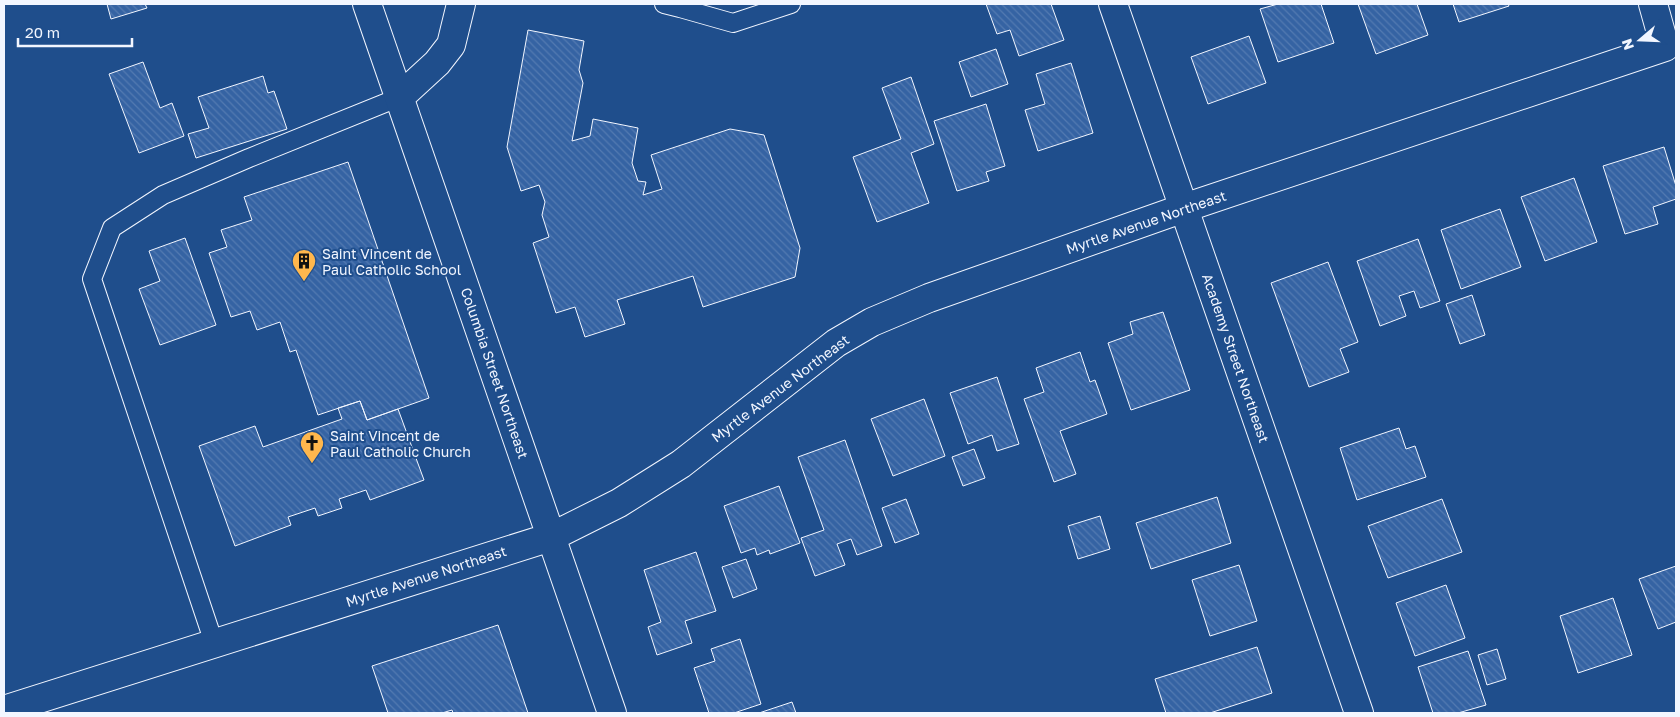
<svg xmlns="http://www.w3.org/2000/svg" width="1680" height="717" viewBox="0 0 1680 717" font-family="'Golos Text',sans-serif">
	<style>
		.building { fill: url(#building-back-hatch); stroke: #f2f6ff }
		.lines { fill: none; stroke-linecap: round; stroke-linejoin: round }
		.lane-casing { stroke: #f2f6ff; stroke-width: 20 }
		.street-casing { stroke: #f2f6ff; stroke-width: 30 }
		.lane { stroke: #1f4e8c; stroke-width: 18 }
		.street { stroke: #1f4e8c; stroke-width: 28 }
		.labels { text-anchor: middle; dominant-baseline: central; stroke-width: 4; stroke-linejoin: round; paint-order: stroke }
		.street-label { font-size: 14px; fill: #f2f6ff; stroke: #1f4e8c }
		.poi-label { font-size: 14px; fill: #f2f6ff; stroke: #1f4e8c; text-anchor: start }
	</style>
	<defs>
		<pattern id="building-back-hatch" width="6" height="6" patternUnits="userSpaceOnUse" patternTransform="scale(1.25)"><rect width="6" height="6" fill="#3563a3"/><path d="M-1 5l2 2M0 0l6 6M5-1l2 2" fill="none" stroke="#537ab1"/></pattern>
	</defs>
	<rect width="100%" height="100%" fill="#1f4e8c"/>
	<!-- building -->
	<path class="building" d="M107,4H145L147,8L111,19Z
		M986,4H1051L1064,40L1019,56L1010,30L997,34Z
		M1278,4H1321L1334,43L1278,62L1260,9Z
		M1358,4H1417L1428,35L1376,54Z
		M1453,4H1508L1509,6L1459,22Z
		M528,30L584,41L579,70L583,83L572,141L590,136L593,119L638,128L632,163L638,181L646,182L643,195L662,189L651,155L730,129L764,135L800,248L795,277L703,307L693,276L617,300L625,324L585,337L575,307L556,313L533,243L549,237L542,215L545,202L539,185L521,191L507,147Z
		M1249,36L1266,83L1208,104L1191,57Z
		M996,49L1008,84L971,97L959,62Z
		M143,62L160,108L172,103L184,136L139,153L109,74Z
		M1071,63L1093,133L1038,151L1025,110L1045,104L1036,74Z
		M263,76L268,93L274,91L287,129L196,158L188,134L209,128L198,97Z
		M911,77L934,144L911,153L929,203L877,222L853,157L901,139L882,88Z
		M986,104L1005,166L986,172L989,181L957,191L934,121Z
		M1664,147L1676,186V199L1653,207L1658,224L1625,234L1603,166Z
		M348,162L429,398L367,420L360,401L318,415L296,350L290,352L280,322L257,330L250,311L231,317L209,253L227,247L221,230L252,220L244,197Z
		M1574,178L1597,242L1545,261L1521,197Z
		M1500,209L1521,267L1461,289L1441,230Z
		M185,238L216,325L160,345L139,289L160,281L149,251Z
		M1418,239L1440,301L1420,308L1414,291L1399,296L1406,316L1380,326L1357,261Z
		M1328,262L1358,342L1340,349L1349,372L1309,387L1271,283Z
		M1472,295L1485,335L1460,344L1446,304Z
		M1163,312L1190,390L1131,410L1108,343L1133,334L1130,322Z
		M1080,352L1090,382L1095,380L1107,414L1060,431L1076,474L1054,482L1024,399L1044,392L1036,368Z
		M997,377L1019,444L997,451L992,435L968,444L950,393Z
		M924,399L945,456L893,476L871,419Z
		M360,401L367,420L398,409L424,480L370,500L366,490L339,499L342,508L318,516L315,508L288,517L291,525L235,546L199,446L255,426L263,447L342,419L338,408Z
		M1399,428L1406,449L1415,446L1426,477L1357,500L1340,448Z
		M845,440L882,546L857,555L851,539L837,544L845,565L815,576L801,538L824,530L798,457Z
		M974,449L985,478L963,486L952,457Z
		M779,486L800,543L770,554L769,550L757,555L755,548L741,553L724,506Z
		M1217,497L1231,543L1151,569L1136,523Z
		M906,499L919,534L895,543L882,508Z
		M1442,499L1462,552L1388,578L1368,526Z
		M1100,516L1110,549L1078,559L1068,526Z
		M696,552L716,611L685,621L692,643L657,655L648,627L661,622L644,570Z
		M746,559L757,589L733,598L722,567Z
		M1239,565L1257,621L1210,636L1192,580Z
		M1676,566V622L1658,629L1639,579Z
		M1446,585L1465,638L1415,656L1396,603Z
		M1613,598L1632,655L1578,673L1560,616Z
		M498,625L528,713H453L452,710L442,713H388L372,666Z
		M740,639L761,704L734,713H709L694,668L715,661L711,649Z
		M1257,647L1272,693L1210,713H1166L1155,679Z
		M1497,649L1506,679L1487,685L1478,655Z
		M1468,651L1486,705L1458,713H1433L1418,667Z
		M792,702L796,713H759Z"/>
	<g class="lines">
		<!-- lane casing -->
		<g class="lane-casing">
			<path id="lane" d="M664,4L680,8
				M682,4L680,8L733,23L791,4
				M214,643L92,279L112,228L163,195L249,158L400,97"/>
		</g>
		<!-- street casing -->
		<g class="street-casing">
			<path id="street" d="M367,4L612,713
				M1113,4L1359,713
				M400,97L437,63L451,45L461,4
				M4,710L551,537L619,503L681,464L836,343L872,322L929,298L1184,208L1665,47L1653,4"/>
		</g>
		<!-- lane -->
		<use href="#lane" class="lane"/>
		<!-- street -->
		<use href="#street" class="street"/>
	</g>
	<!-- icons -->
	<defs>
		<g id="building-pin" transform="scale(1.25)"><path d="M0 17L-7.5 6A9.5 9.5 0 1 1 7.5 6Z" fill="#ffb74d" stroke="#1f4e8c"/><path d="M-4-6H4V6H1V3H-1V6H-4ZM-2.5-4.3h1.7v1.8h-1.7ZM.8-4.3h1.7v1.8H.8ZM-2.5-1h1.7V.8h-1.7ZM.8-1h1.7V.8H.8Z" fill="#111"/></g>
		<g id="church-pin" transform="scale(1.25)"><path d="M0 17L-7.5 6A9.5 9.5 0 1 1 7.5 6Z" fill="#ffb74d" stroke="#1f4e8c"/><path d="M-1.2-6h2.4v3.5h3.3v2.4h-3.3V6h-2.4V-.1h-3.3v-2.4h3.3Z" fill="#111"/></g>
	</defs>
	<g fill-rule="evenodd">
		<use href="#building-pin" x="304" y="261"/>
		<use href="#church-pin" x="312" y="443"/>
	</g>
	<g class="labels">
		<!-- street labels -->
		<g class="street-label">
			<text transform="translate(1146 222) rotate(-19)">Myrtle Avenue Northeast</text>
			<text transform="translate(1236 358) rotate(71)">Academy Street Northeast</text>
			<text transform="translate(495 373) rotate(71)">Columbia Street Northeast</text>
			<text transform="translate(780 388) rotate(-37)">Myrtle Avenue Northeast</text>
			<text transform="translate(426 576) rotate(-18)">Myrtle Avenue Northeast</text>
		</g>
		<!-- poi labels -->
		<g class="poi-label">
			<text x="322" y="253">Saint Vincent de<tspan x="322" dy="16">Paul Catholic School</tspan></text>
			<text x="330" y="435">Saint Vincent de<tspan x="330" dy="16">Paul Catholic Church</tspan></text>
		</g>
	</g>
	<!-- border -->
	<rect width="1680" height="717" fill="none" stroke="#f2f6ff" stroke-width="10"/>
	<!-- north arrow -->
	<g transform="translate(1640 40) rotate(251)" stroke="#1f4e8c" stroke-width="4" paint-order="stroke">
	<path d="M0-4L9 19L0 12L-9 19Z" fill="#f2f6ff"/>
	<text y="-8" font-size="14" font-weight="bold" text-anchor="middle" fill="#f2f6ff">N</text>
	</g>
	<!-- scale -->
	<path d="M18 38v8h114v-8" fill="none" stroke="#f2f6ff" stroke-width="2.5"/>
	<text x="25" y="38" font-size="15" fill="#f2f6ff" stroke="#1f4e8c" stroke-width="4" paint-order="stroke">20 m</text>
</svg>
